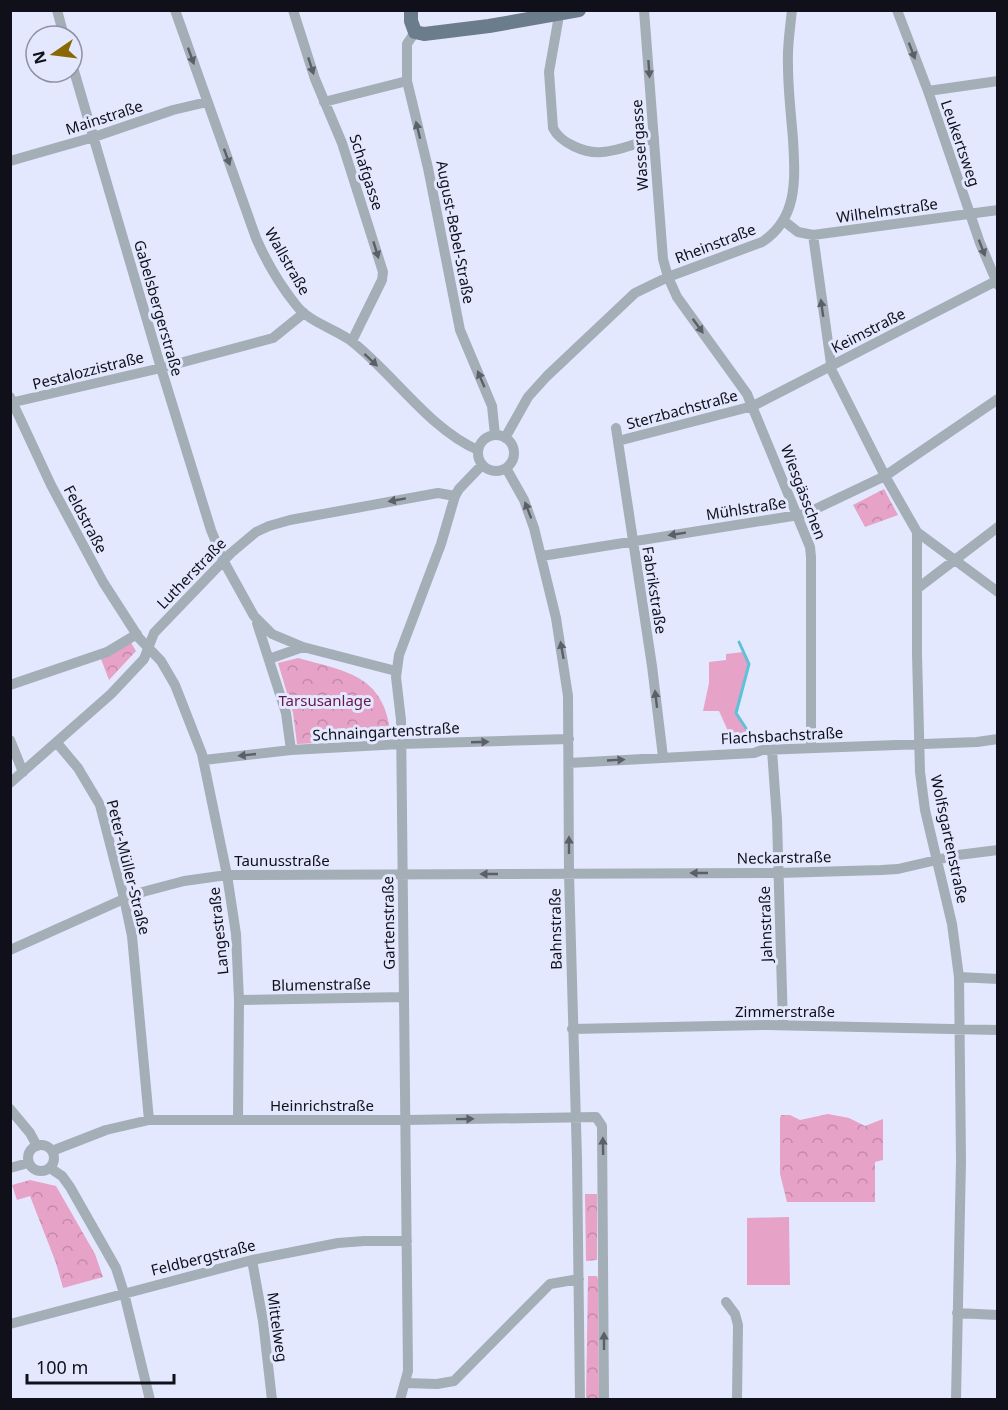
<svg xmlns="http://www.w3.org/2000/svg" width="1008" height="1410" viewBox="0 0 1008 1410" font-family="'Noto Sans',sans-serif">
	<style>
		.forest { fill: url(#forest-crowns) }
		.garden { fill: #e6a2c7 }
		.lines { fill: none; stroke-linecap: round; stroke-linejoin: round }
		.stream { stroke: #5fc1d6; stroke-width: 3 }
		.minor { stroke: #a4aeb7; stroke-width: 10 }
		.major { stroke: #6b7c8d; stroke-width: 14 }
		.oneway { fill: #5a5f68 }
		.labels { text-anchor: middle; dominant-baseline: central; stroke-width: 6; stroke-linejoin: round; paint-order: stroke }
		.street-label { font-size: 15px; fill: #0f101a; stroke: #e4e8fe }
		.park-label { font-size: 15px; fill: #68174b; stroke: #e4e8fe }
	</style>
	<defs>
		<pattern id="forest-crowns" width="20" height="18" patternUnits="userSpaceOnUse" patternTransform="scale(1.5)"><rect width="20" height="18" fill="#e6a2c7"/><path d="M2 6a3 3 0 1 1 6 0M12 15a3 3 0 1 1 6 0" fill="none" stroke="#c48aaa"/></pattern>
	</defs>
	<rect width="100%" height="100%" fill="#e4e8fe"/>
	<!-- forest -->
	<path class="forest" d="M884,489L898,515L865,527L853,505Z
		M130,641L136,651L109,680L101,659Z
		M298,658C349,672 387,676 391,740L372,741L371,731L317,735V743L297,744L293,713L278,663Z
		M828,1114L849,1118L865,1126L883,1119V1160L875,1162V1202H787L780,1174V1118L781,1115H790L800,1120Z
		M30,1180L56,1186L95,1254L103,1277L63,1288L56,1263L30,1196L17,1200L12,1185Z
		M585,1194H597V1260L586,1261Z
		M588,1276H597L598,1279L599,1399H586Z"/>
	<!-- garden -->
	<path class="garden" d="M743,652L748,664L735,713L754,741L733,742L719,711H703L709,683V662L726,660V654Z
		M789,1217L790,1285H747V1218Z"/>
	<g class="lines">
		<!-- stream -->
		<path class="stream" d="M739,642L749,664L736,713L753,739"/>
		<!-- minor -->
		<path class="minor" d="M57,10L64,36
			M175,10L256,238C266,261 280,285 296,305C309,322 333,328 350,340C392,372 430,430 478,450
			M293,10L315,79L342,143L383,272L382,280L352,341
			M560,10L549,72L553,128C560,143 586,154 602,152C619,151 637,143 654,138
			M644,10L663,259L668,277L677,297L747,394L810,547L811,557V748
			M897,10L928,91L980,243L998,285
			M415,32L407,44V81L428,168L460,330L492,406L495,435
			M72,64L161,368L211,530L223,560L254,616L272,634L303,647L396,671
			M928,91L998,81
			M324,102L407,81
			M10,161L94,137L173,110L207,102
			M784,221L798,232L813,235L998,210
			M813,235L832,371L885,476L917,532V654L920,772L925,810L952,924L959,977L961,1161L956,1400
			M10,397L51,485L103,582L139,638L161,661L175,685L202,754L227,875L236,934L239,1000L238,1120
			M10,403L161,368L273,338L304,313
			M616,428L652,666L663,757
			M478 453a18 18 0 1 1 36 0a18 18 0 1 1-36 0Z
			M505,438L528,397L547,376L635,293L668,277L762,242C799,218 795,177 793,139C791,114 788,90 788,65C787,47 790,29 792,10
			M618,441L753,406L996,281
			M506,468L524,500L534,528L556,618L568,696L569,874L577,1159L580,1400
			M917,532L998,592
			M542,556L805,514L885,476L998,399
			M918,588L998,527
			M257,623L286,713L291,750
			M269,659L303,647
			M10,685L107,652L137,634
			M10,740L23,772
			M57,743L78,768L100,805L124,898L132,936L149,1120
			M772,750L777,820L783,1025
			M204,760L291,750L401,744L569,739
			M569,763L754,753L762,750L977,742L998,739
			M10,783L111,694L144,659L154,633L231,553L256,532L269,526L290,520L438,493L455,496
			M10,950L135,894L184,881L227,875L779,873L881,870L898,869L958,855L998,850
			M959,977L998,979
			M239,1000L404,997
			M572,1029L767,1025L998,1030
			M10,1109L30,1133L37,1146
			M28 1158a13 13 0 1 1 26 0a13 13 0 1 1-26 0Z
			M52,1151L106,1130L149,1120H407L596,1117L602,1126L604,1400
			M10,1168L28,1163
			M50,1168L62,1176L70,1187L116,1268L124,1293L150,1400
			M252,1260L263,1321L272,1400
			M726,1302L735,1314L738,1325L737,1400
			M957,1313L998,1315
			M10,1324L252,1260L338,1243L364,1241H407
			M406,1383L437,1384L454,1381L550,1284L579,1279
			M400,1400L408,1371L401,720L396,677L399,655L441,544L455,496L459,489L482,465"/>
		<!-- major -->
		<path class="major" d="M411,10V21L415,32L424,34L489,26L579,10"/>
	</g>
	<!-- one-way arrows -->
	<defs><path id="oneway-solid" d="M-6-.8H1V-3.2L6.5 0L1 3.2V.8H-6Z" transform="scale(1.5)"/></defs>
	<g class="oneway">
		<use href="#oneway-solid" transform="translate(912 51) rotate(69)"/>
		<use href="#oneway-solid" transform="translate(191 56) rotate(70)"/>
		<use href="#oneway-solid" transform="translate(311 66) rotate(72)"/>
		<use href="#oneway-solid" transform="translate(649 69) rotate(86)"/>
		<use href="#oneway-solid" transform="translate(418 130) rotate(-104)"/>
		<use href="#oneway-solid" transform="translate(227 157) rotate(70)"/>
		<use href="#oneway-solid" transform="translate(982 248) rotate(69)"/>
		<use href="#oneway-solid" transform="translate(376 250) rotate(73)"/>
		<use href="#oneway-solid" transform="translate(822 308) rotate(-98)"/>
		<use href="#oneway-solid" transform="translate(698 326) rotate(54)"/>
		<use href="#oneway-solid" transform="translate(371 360) rotate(43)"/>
		<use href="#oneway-solid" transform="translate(481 379) rotate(-113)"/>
		<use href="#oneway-solid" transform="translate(397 500) rotate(170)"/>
		<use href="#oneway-solid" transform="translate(528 510) rotate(-111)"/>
		<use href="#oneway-solid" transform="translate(677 534) rotate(171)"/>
		<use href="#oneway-solid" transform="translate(562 650) rotate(-100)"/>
		<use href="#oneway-solid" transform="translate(656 699) rotate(-97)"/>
		<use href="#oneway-solid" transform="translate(480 742) rotate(-2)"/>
		<use href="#oneway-solid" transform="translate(247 755) rotate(174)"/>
		<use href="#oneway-solid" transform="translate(616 760) rotate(-3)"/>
		<use href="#oneway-solid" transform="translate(569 845) rotate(-90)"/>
		<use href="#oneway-solid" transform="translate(699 873) rotate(180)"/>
		<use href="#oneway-solid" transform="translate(489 874) rotate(180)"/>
		<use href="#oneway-solid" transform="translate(465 1119) rotate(-1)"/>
		<use href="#oneway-solid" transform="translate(603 1146) rotate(-91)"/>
		<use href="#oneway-solid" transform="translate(604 1341) rotate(-90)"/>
	</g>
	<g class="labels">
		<!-- street labels -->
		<g class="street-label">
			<text transform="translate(104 117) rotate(-18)">Mainstraße</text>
			<text transform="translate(961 143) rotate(71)">Leukertsweg</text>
			<text transform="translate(639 145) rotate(-94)">Wassergasse</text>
			<text transform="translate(367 172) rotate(72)">Schafgasse</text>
			<text transform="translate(887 210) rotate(-8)">Wilhelmstraße</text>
			<text transform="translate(456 232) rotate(79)">August-Bebel-Straße</text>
			<text transform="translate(715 243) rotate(-21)">Rheinstraße</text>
			<text transform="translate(288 261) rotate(60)">Wallstraße</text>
			<text transform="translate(159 308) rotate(74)">Gabelsbergerstraße</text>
			<text transform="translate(868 330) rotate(-27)">Keimstraße</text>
			<text transform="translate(88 370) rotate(-14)">Pestalozzistraße</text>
			<text transform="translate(682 409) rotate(-15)">Sterzbachstraße</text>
			<text transform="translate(804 492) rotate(69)">Wiesgässchen</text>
			<text transform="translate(746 508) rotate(-9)">Mühlstraße</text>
			<text transform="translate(86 519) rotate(62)">Feldstraße</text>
			<text transform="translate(191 573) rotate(-46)">Lutherstraße</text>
			<text transform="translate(655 590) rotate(81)">Fabrikstraße</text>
			<text transform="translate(386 731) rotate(-3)">Schnaingartenstraße</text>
			<text transform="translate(782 735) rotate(-3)">Flachsbachstraße</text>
			<text transform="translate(950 839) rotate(78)">Wolfsgartenstraße</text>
			<text transform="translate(784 857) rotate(-1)">Neckarstraße</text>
			<text x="282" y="860">Taunusstraße</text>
			<text transform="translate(129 867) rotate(76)">Peter-Müller-Straße</text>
			<text transform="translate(388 923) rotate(-91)">Gartenstraße</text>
			<text transform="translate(765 924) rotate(-92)">Jahnstraße</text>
			<text transform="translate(555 929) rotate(-91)">Bahnstraße</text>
			<text transform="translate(218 931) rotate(-96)">Langestraße</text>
			<text transform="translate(321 984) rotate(-1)">Blumenstraße</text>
			<text x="785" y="1011">Zimmerstraße</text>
			<text x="322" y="1105">Heinrichstraße</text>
			<text transform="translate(203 1257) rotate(-14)">Feldbergstraße</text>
			<text transform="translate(278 1327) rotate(82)">Mittelweg</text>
		</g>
		<!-- park labels -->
		<g class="park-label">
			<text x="325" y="700">Tarsusanlage</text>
		</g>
	</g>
	<!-- border -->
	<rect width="1008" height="1410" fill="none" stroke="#0f101a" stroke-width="24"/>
	<!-- north arrow -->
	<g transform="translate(54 54) rotate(256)"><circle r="28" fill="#e4e8fe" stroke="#8f92a3" stroke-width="1.5"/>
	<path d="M0-4.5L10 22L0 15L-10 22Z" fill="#8a6705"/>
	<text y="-9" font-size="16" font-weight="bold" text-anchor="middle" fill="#0f101a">N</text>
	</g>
	<!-- scale -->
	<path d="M27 1374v9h147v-9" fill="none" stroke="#0f101a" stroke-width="3"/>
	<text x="36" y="1374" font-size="18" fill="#0f101a" stroke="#e4e8fe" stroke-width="4.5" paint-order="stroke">100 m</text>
</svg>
